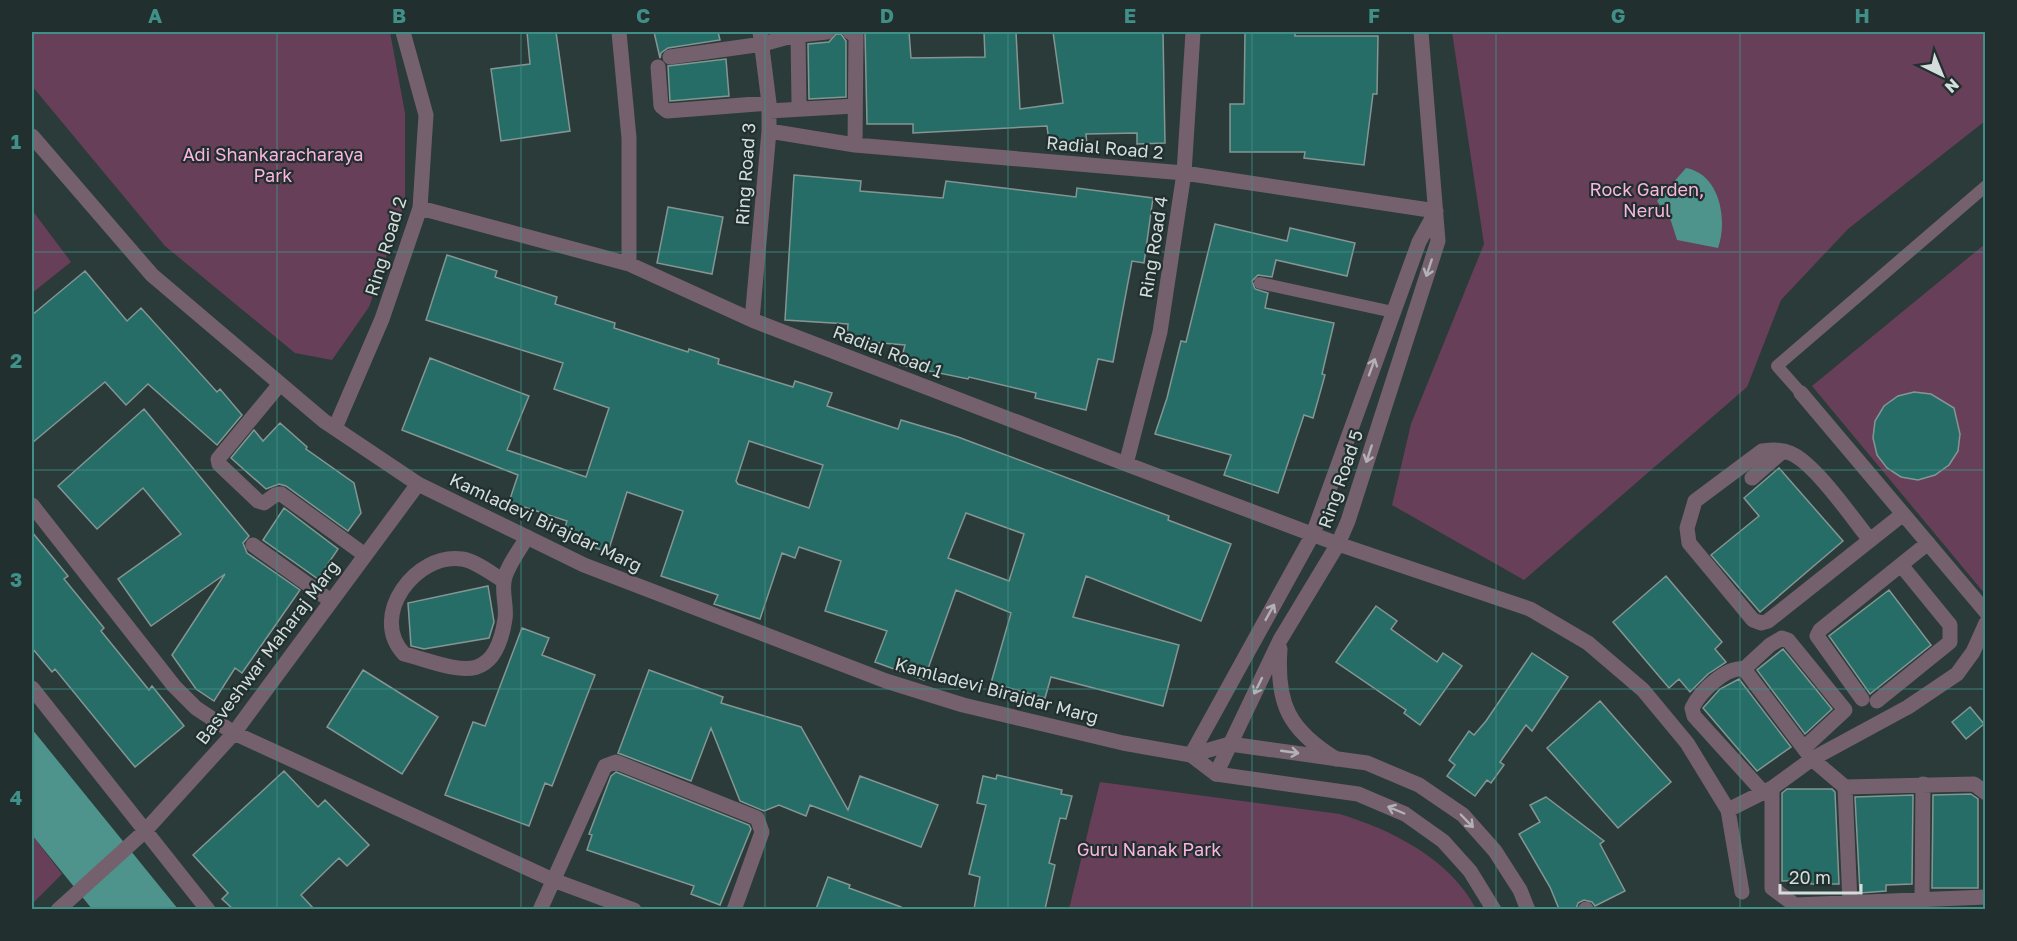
<svg xmlns="http://www.w3.org/2000/svg" width="2017" height="941" viewBox="0 0 2017 941" font-family="'Golos Text',sans-serif">
	<style>
		.green { fill: #683f59 }
		.water { fill: #4e938c }
		.building { fill: #266d67; stroke: #849693; stroke-width: 1.5; fill-rule: evenodd }
		.lines { fill: none; stroke-linecap: round; stroke-linejoin: round }
		.service { stroke: #75616d; stroke-width: 12 }
		.minor { stroke: #75616d; stroke-width: 15 }
		.tertiary { stroke: #75616d; stroke-width: 15 }
		.oneway { stroke: #b2b2b4 }
		.grid { fill: none; stroke: #409089; stroke-width: 1.5; stroke-opacity: 0.55 }
		.labels { text-anchor: middle; dominant-baseline: central; stroke-width: 4.5; stroke-linejoin: round; paint-order: stroke }
		.street-label { font-size: 18px; fill: #d3dddb; stroke: #21302f }
		.park-label { font-size: 18px; fill: #fcb4e0; stroke: #21302f }
		.neatline { fill: none; stroke: #409089; stroke-width: 2 }
		.grid-label { font-size: 20px; text-anchor: middle; font-weight: bold; fill: #409089 }
	</style>
	<rect width="100%" height="100%" fill="#2b3b39"/>
	<!-- green -->
	<path class="green" d="M32,32H390L405,113V202L369,307L332,360L295,353L165,246L32,86Z
		M1452,32H1985V121L1848,229L1781,300L1747,387L1524,580L1392,505L1411,424L1484,244Z
		M32,210L71,262L32,293Z
		M1985,244V594L1812,386Z
		M1100,782L1340,814C1392,830 1450,859 1476,909H1069Z
		M32,835L62,874L32,904Z"/>
	<!-- water -->
	<path class="water" d="M1686,168C1720,174 1728,220 1718,248L1677,240L1671,221L1657,201Z
		M32,729L178,909H92L32,835Z"/>
	<!-- building -->
	<path class="building" d="M527,32H556L570,131L501,141L491,69L530,64Z
		M654,32H718L720,40L668,48L661,53L660,58Z
		M865,32H909L911,58L985,57L984,32H1016L1020,109L1063,103L1053,32H1163L1165,143L1137,144V133L1086,134L1087,145L1050,150L1047,126L913,133V124H867Z
		M1245,32H1295V36H1378L1377,94H1373L1364,165L1304,158L1305,152H1230V104H1244Z
		M836,34H841L846,41V97L809,99L808,44L829,42Z
		M726,59L729,96L670,101L668,66Z
		M794,175L861,181L860,191L943,198L946,181L1076,197L1077,188L1153,198L1144,263L1132,261L1113,362L1098,359L1086,410L1035,398L1036,393L969,377L968,379L900,365L905,345L847,340L848,324L785,320Z
		M668,207L723,217L712,274L657,263Z
		M1215,224L1287,241L1290,228L1355,243L1347,276L1276,260L1272,277L1258,275L1252,281L1255,289L1268,293L1265,308L1334,323L1322,374L1325,375L1313,418L1304,415L1278,493L1224,475L1231,455L1155,434L1167,398L1181,341L1186,342Z
		M447,255L497,271L495,277L557,297L555,304L615,323L614,328L688,352L689,349L719,359L718,364L793,387L795,381L832,393L827,406L898,429L901,420L958,437L1169,516L1168,520L1231,544L1201,621L1086,576L1073,617L1179,645L1163,706L1051,677L1045,698L991,683L1011,613L956,590L924,680L875,662L887,631L825,611L841,561L799,547L795,558L782,553L760,619L714,604L718,595L661,576L683,511L627,492L608,552L562,537L567,521L509,502L518,475L402,430L430,358L529,396L507,450L586,477L609,408L554,389L563,363L426,320ZM749,441L823,465L809,508L738,484L736,481ZM966,513L1024,534L1009,581L948,558Z
		M85,271L127,321L141,308L217,392L220,389L242,415L217,445L148,384L126,405L105,382L32,443V315Z
		M1914,392L1931,394L1954,408L1960,434L1958,451L1949,465L1935,475L1918,480L1901,477L1887,468L1877,455L1873,438L1875,421L1884,406L1898,396Z
		M144,409L249,536L243,543L247,553L300,590L242,673L235,668L214,701L196,689L172,655L225,574L151,626L118,579L181,534L143,488L97,529L58,486Z
		M280,423L307,447L306,449L354,483L361,513L348,531L286,486L279,484L266,489L231,458L254,430L263,441Z
		M1779,468L1843,541L1760,612L1711,555L1759,516L1744,498Z
		M284,508L338,549L318,579L263,540Z
		M32,532L68,576L64,579L104,628L101,631L149,690L152,686L184,726L135,767L55,669L52,672L32,648Z
		M1666,576L1722,642L1715,649L1726,662L1708,674L1690,692L1679,679L1669,688L1613,622Z
		M488,586L494,622L489,638L424,649L411,646L408,603Z
		M1889,590L1931,645L1870,694L1829,636Z
		M1376,606L1397,621L1391,629L1437,662L1443,653L1462,666L1420,725L1404,713L1406,710L1336,662Z
		M522,628L549,638L542,655L595,675L552,786L545,783L529,826L445,795L473,722L485,726Z
		M1783,649L1832,709L1805,734L1757,670Z
		M1532,653L1568,677L1532,731L1526,725L1500,762L1504,765L1491,783L1487,780L1475,796L1447,776L1455,765L1449,760L1469,731L1474,735L1486,721Z
		M363,670L438,717L402,774L327,727Z
		M649,670L723,697L721,703L801,727L848,810L860,776L938,805L921,847L810,805L806,816L779,805L764,811L740,801L711,728L691,781L618,753Z
		M1739,679L1791,747L1757,771L1703,708L1720,689Z
		M1600,701L1671,782L1618,828L1547,748Z
		M1970,707L1984,724L1966,739L1952,722Z
		M284,771L318,807L325,800L369,845L347,866L339,858L301,895L314,909H233L222,899L228,893L193,855Z
		M616,772L749,825L751,829L720,905L691,894L694,886L587,850L592,835L589,834L611,776Z
		M997,775L1062,790L1061,794L1072,796L1066,819L1060,818L1049,863L1055,865L1045,909H974L980,877L969,874L986,805L977,803L983,776L996,779Z
		M1787,789H1832L1835,792L1839,884H1811L1810,880L1782,881V793Z
		M1971,794L1978,799V888H1932L1933,795Z
		M1913,795L1912,884L1886,885V891L1860,893L1855,797Z
		M1546,797L1604,841L1600,844L1625,891L1595,906L1592,902L1584,900L1578,903L1576,909H1559L1550,887L1519,834L1540,822L1530,805Z
		M828,877L850,885L849,888L901,907L900,909H816Z"/>
	<g class="lines">
		<!-- service -->
		<path class="service" d="M1260,283L1393,312
			M1801,393L1777,366L1986,186"/>
		<!-- minor -->
		<path class="minor" d="M619,32L629,138V264
			M850,32L856,36L855,145
			M798,35L799,103L803,109L855,106
			M670,57L763,44L792,36L827,32
			M658,67L661,106L667,111L769,103
			M769,111L803,109
			M769,131L855,145L1184,173L1436,211
			M420,208L629,264L752,320L1126,464L1338,544L1530,609L1588,643L1643,690L1687,743L1728,810L1742,892
			M752,320L769,131V103L760,32
			M280,384L218,459L219,464L258,501L264,503L275,495L281,494L365,555
			M1801,393L1986,612
			M335,428L382,319L420,208L426,115L403,32
			M1126,464L1160,332L1184,173L1193,32
			M1752,478L1783,451
			M32,505L174,686L196,708L234,733L553,880L634,910
			M1870,540C1853,519 1814,462 1790,453C1781,449 1771,450 1762,451L1695,501L1687,528L1689,543L1753,620L1761,623L1768,621L1903,514
			M253,545L331,601
			M504,581C492,574 476,561 462,559C416,552 368,616 404,654C454,667 494,691 505,619C507,607 502,594 504,582C505,568 520,550 527,537
			M1280,649C1276,704 1289,730 1336,759
			M1744,669L1812,759L1845,787L1974,784L1986,793
			M32,688L208,910
			M1862,699L1817,636L1820,630L1928,543
			M1877,701L1950,642V625L1901,565
			M1191,755L1313,534L1419,242L1436,211
			M1216,774L1280,640L1338,544L1348,521L1438,241L1421,32
			M1845,787L1850,903
			M1772,788V888L1795,905L1986,897
			M1763,792L1694,716L1692,708C1700,692 1726,666 1744,669L1770,645L1782,638L1788,640L1845,710L1804,748
			M1728,810L1772,788L1812,759L1908,707L1957,674L1973,652L1986,623
			M1922,900L1923,784
			M58,910L144,832L234,733L418,484
			M540,910L605,766L616,762L757,818L762,832L734,910
			M1585,910L1586,909"/>
		<!-- tertiary -->
		<path class="tertiary" d="M32,136L152,275L324,421L418,484L584,565L886,681L963,705L1123,743L1191,755L1230,744L1367,763L1419,785L1463,815L1495,851L1520,890L1528,910
			M1191,755L1216,774L1358,794L1405,814L1443,841L1470,871L1494,910"/>
	</g>
	<!-- one-way arrows -->
	<defs><path id="oneway-shaft" d="M-6 0H5M1.5-3L5.5 0L1.5 3" fill="none" stroke-width="1.6" stroke-linecap="round" stroke-linejoin="round" transform="scale(1.5)"/></defs>
	<g class="oneway">
		<use href="#oneway-shaft" transform="translate(1429 268) rotate(108)"/>
		<use href="#oneway-shaft" transform="translate(1372 367) rotate(-70)"/>
		<use href="#oneway-shaft" transform="translate(1369 454) rotate(108)"/>
		<use href="#oneway-shaft" transform="translate(1270 612) rotate(-61)"/>
		<use href="#oneway-shaft" transform="translate(1258 686) rotate(116)"/>
		<use href="#oneway-shaft" transform="translate(1290 752) rotate(8)"/>
		<use href="#oneway-shaft" transform="translate(1396 810) rotate(-157)"/>
		<use href="#oneway-shaft" transform="translate(1467 821) rotate(46)"/>
	</g>
	<!-- grid -->
	<path class="grid" d="M277,32V910M521,32V910M765,32V910M1008,32V910M1252,32V910M1496,32V910M1740,32V910M32,252H1986M32,470H1986M32,689H1986"/>
	<g class="labels">
		<!-- street labels -->
		<g class="street-label">
			<text transform="translate(1105 147) rotate(5)">Radial Road 2</text>
			<text transform="translate(745 174) rotate(-86)">Ring Road 3</text>
			<text transform="translate(385 246) rotate(-73)">Ring Road 2</text>
			<text transform="translate(1153 247) rotate(-81)">Ring Road 4</text>
			<text transform="translate(888 351) rotate(21)">Radial Road 1</text>
			<text transform="translate(1340 479) rotate(-71)">Ring Road 5</text>
			<text transform="translate(546 522) rotate(25)">Kamladevi Birajdar Marg</text>
			<text transform="translate(267 652) rotate(-53)">Basveshwar Maharaj Marg</text>
			<text transform="translate(997 690) rotate(15)">Kamladevi Birajdar Marg</text>
		</g>
		<!-- park labels -->
		<g class="park-label">
			<text x="273" y="154">Adi Shankaracharaya<tspan x="273" dy="21">Park</tspan></text>
			<text x="1647" y="189">Rock Garden,<tspan x="1647" dy="21">Nerul</tspan></text>
			<text x="1149" y="849">Guru Nanak Park</text>
		</g>
	</g>
	<!-- border -->
	<rect width="2017" height="941" fill="none" stroke="#21302f" stroke-width="66"/>
	<!-- north arrow -->
	<g transform="translate(1942 75) rotate(137)" stroke="#21302f" stroke-width="4.5" paint-order="stroke">
	<path d="M0-4.5L10 22L0 15L-10 22Z" fill="#d3dddb"/>
	<text y="-9" font-size="16" font-weight="bold" text-anchor="middle" fill="#d3dddb">N</text>
	</g>
	<!-- scale -->
	<path d="M1780 884v9h81v-9" fill="none" stroke="#d3dddb" stroke-width="3"/>
	<text x="1789" y="884" font-size="18" fill="#d3dddb" stroke="#21302f" stroke-width="4.5" paint-order="stroke">20 m</text>
	<rect x="33" y="33" width="1951" height="875" class="neatline"/>
	<g class="grid-label">
		<text x="155" y="23">A</text>
		<text x="399" y="23">B</text>
		<text x="643" y="23">C</text>
		<text x="887" y="23">D</text>
		<text x="1130" y="23">E</text>
		<text x="1374" y="23">F</text>
		<text x="1618" y="23">G</text>
		<text x="1862" y="23">H</text>
		<text x="16" y="149">1</text>
		<text x="16" y="368">2</text>
		<text x="16" y="587">3</text>
		<text x="16" y="805">4</text>
	</g>
</svg>
